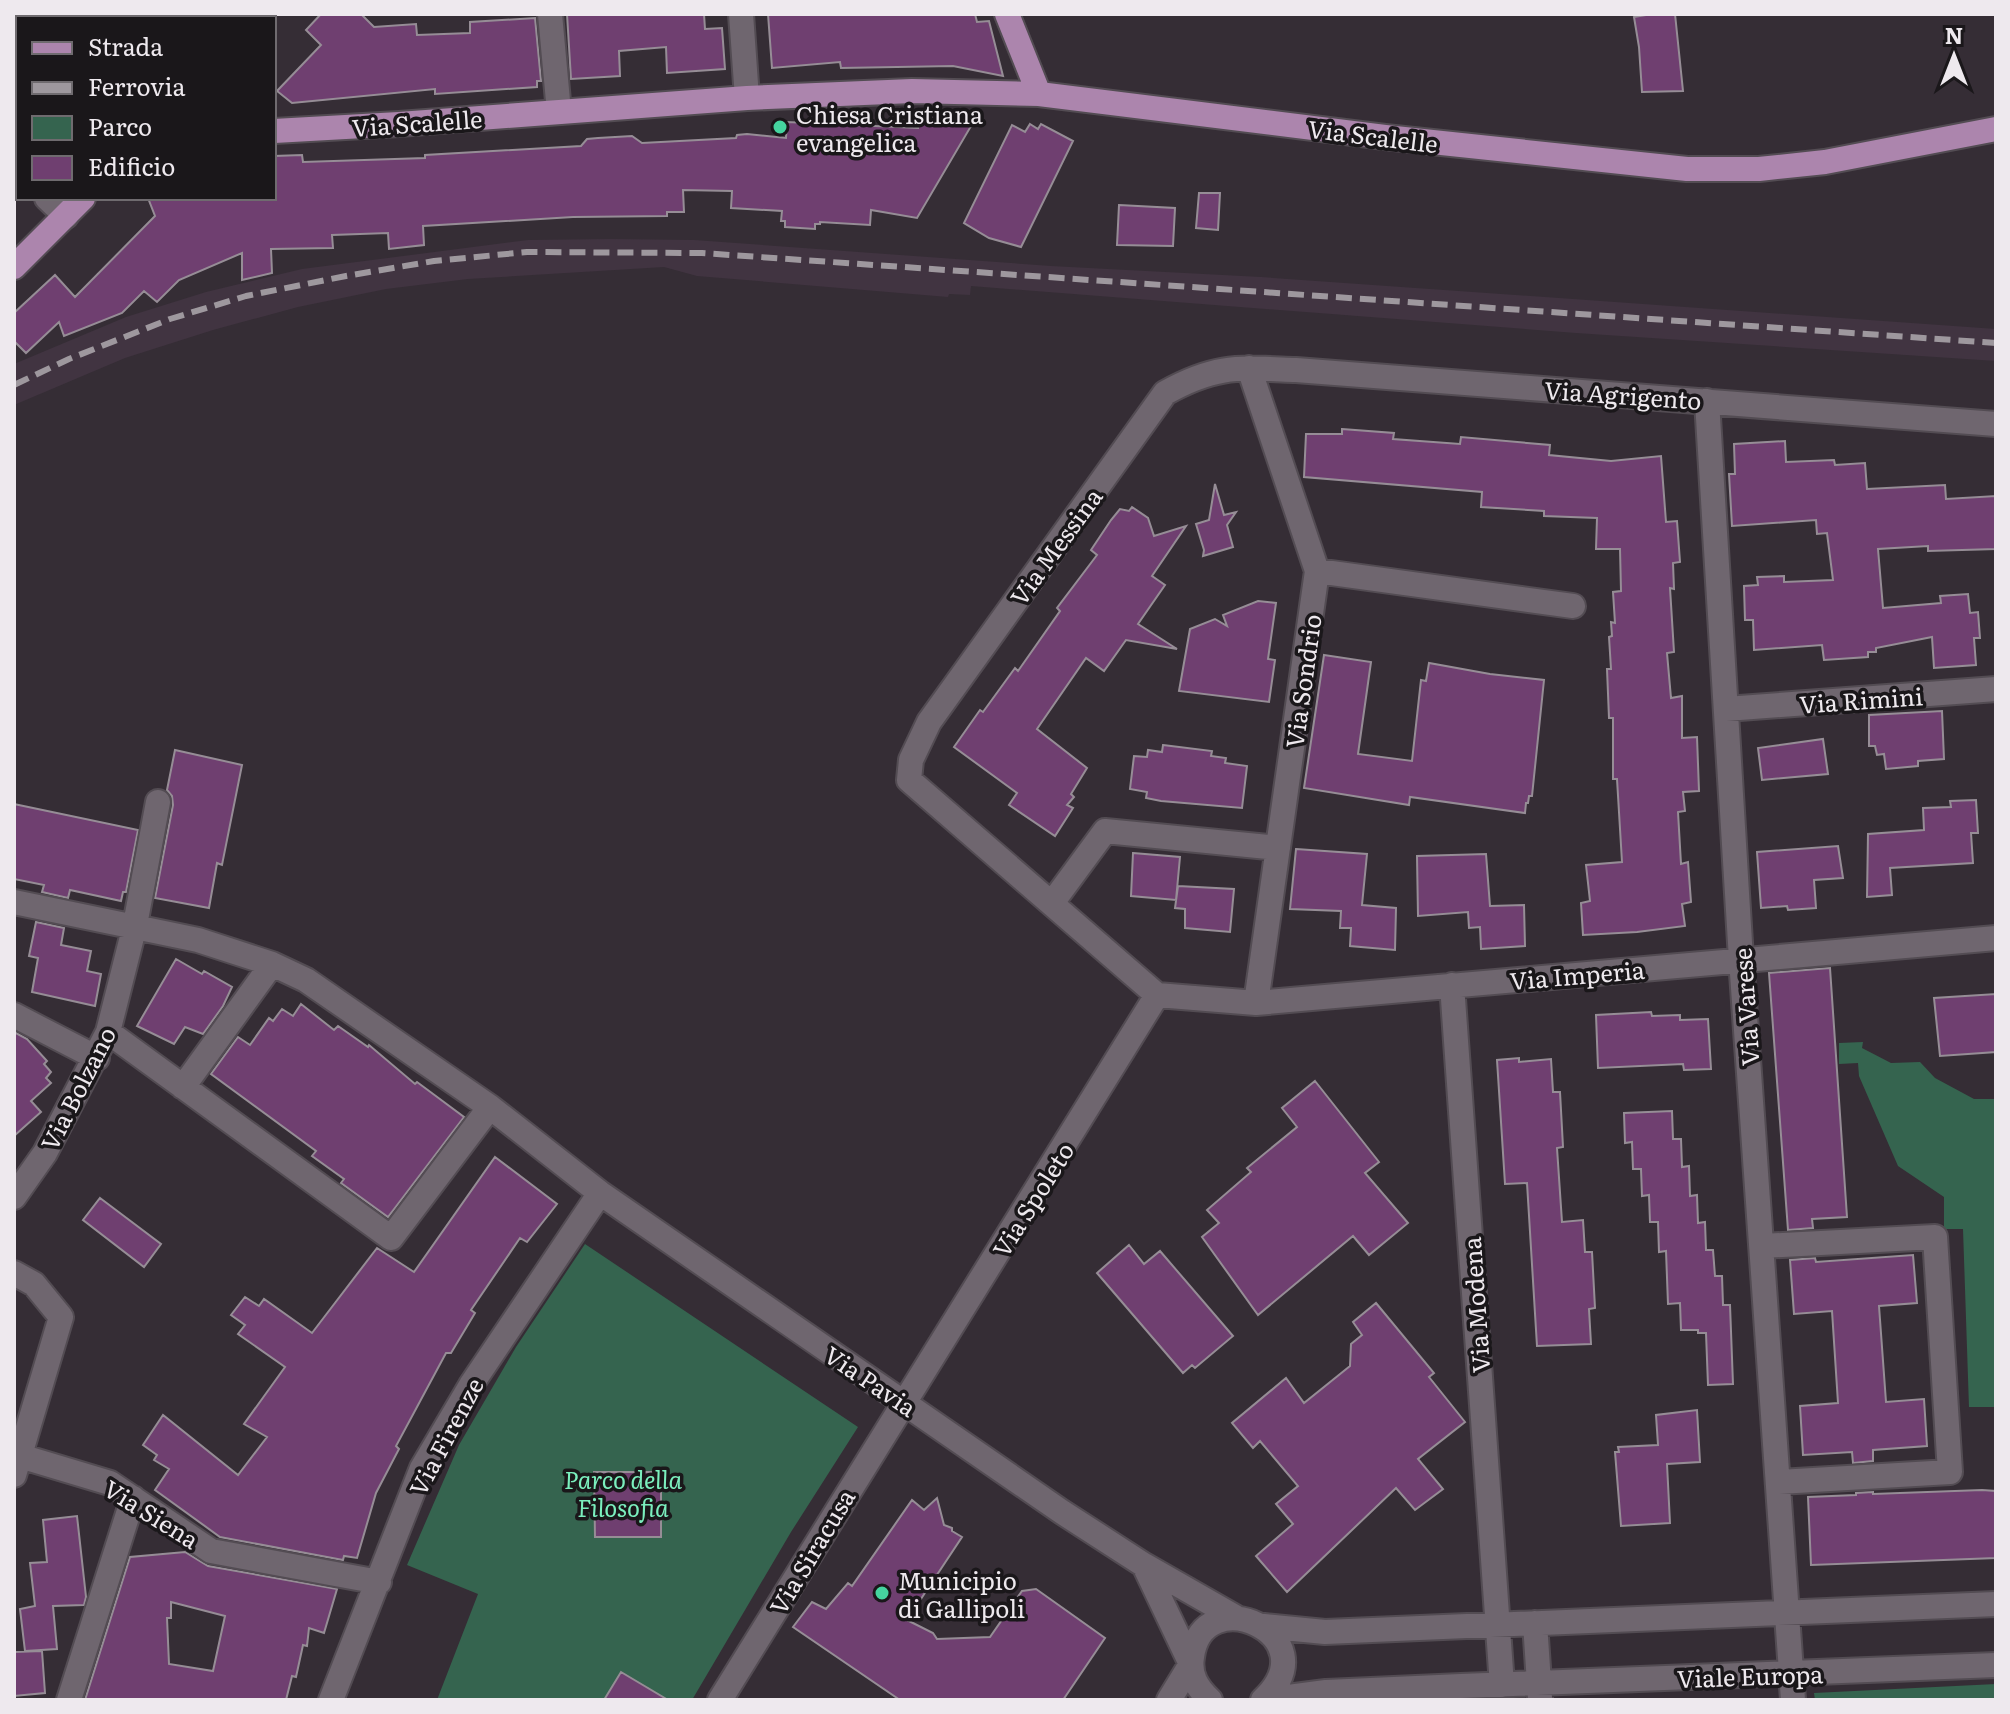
<svg xmlns="http://www.w3.org/2000/svg" width="2010" height="1714" viewBox="0 0 2010 1714" font-family="Literata,serif">
	<style>
		.built { fill: #413441 }
		.green { fill: #35644f }
		.building { fill: #6f3f70; stroke: #968d96; stroke-width: 2; fill-rule: evenodd }
		.lines { fill: none; stroke-linecap: round; stroke-linejoin: round }
		.minor-casing { stroke: #534c53; stroke-width: 28 }
		.major-casing { stroke: #534c53; stroke-width: 28 }
		.minor { stroke: #6f666f; stroke-width: 24 }
		.major { stroke: #ac85ad; stroke-width: 24 }
		.rail { stroke: #9e989e; stroke-width: 6; stroke-dasharray: 16 8; stroke-linecap: butt }
		.poi-dot { fill: #45d49f; stroke: #1a171a; stroke-width: 3 }
		.labels { text-anchor: middle; dominant-baseline: central; stroke-width: 7; stroke-linejoin: round; paint-order: stroke }
		.poi-label { font-size: 24px; fill: #eee9ee; stroke: #1a171a; text-anchor: start }
		.street-label { font-size: 24px; fill: #eee9ee; stroke: #1a171a }
		.park-label { font-size: 24px; font-style: italic; fill: #7befbe; stroke: #1a171a }
	</style>
	<rect width="100%" height="100%" fill="#352d35"/>
	<!-- built -->
	<path class="built" d="M610,239L694,240L1051,266L1261,277L1996,329V361L1576,333L971,286L970,295L949,294L948,297L697,276L664,267L468,279L386,289L298,307L213,330L125,358L14,405V364L126,317L206,292L302,269L528,240Z"/>
	<!-- green -->
	<path class="green" d="M1863,1042L1862,1048L1891,1063L1920,1062L1935,1078L1974,1099H1996V1407H1969L1963,1229H1944V1197L1898,1166L1859,1076L1858,1063L1839,1064V1043Z
		M585,1244L858,1427L791,1532L692,1700H437L478,1594L407,1565L459,1445L516,1347Z
		M1996,1684V1700H1815L1814,1693Z"/>
	<!-- building -->
	<path class="building" d="M321,14H361L374,27L416,24L417,35L470,33V22L535,18L541,81H537V87L435,94V89L292,103L277,91L321,45L306,30Z
		M567,14H704L705,29L722,28L725,69L667,73L666,47L619,51L620,76L571,79Z
		M768,14H975L977,22L989,21L1003,76L953,66L841,68L840,62L772,68Z
		M1652,14H1675L1683,91L1642,92L1639,47L1634,17Z
		M918,118L974,121L917,218L871,210L870,225L820,222V224H815V229L785,227V221H781L782,211L731,208L732,191L683,190L684,212H667V216L573,217L423,226L424,245L389,249L388,233L332,235L333,248L271,249L272,273L242,280V253L179,280L157,302L144,291L122,313L64,336L59,322L26,353L14,341V313L55,275L75,297L155,216L148,198H274V156L302,155L303,162L425,158V155L581,146L587,139L598,138L632,136L642,143L736,138L737,135L747,134L786,138L787,122L918,128Z
		M1030,124L1038,129L1041,124L1073,141L1021,247L989,238L964,223L1012,125L1025,132Z
		M1199,193H1220L1218,230L1196,228Z
		M1119,205L1175,208L1173,246L1117,245Z
		M1342,429L1394,433L1393,439L1460,444L1461,437L1550,445L1549,455L1611,461L1661,456L1666,522L1677,521L1680,562L1673,563L1674,589L1670,588L1674,652L1667,653L1671,698L1682,696V738L1697,737L1699,791L1683,792L1685,811L1678,812L1681,864L1688,862L1691,902L1682,904L1685,926L1637,932L1583,935L1581,903L1590,901L1586,865L1622,862L1617,779H1613V718H1609L1607,669H1611L1609,637L1612,636L1611,622L1615,623L1613,592L1621,591L1620,549H1596L1597,518L1544,516V511L1481,507L1482,492L1304,477L1306,434H1342Z
		M1785,441L1786,462L1834,460L1835,465L1865,463L1867,489L1945,485L1946,499L1996,496V549L1928,551V546L1878,549L1883,608L1941,603L1940,596L1968,594L1970,613L1978,612L1980,638H1974L1976,665L1934,668L1932,637L1876,648V652H1868V657L1824,660L1822,645L1754,650L1753,620H1745L1744,586L1758,585L1757,577L1784,576V582L1833,580L1827,533L1817,534L1816,520L1732,526L1729,474H1735L1734,444Z
		M1215,484L1224,515L1236,512L1227,525L1233,547L1203,556L1204,550L1196,524L1209,520Z
		M1132,507L1148,518L1154,536L1186,526L1152,576L1165,585L1138,624L1177,649L1126,640L1104,671L1086,658L1037,729L1087,768L1071,794L1074,797L1067,805L1073,808L1055,836L1009,805L1017,793L954,747L980,710L983,712L1015,668L1018,671L1060,611L1057,608L1097,555L1091,550L1111,520L1120,509L1129,511Z
		M1258,601L1276,603L1268,659L1275,660L1269,702L1179,691L1190,629L1215,619L1227,626L1223,615Z
		M1324,655L1371,662L1358,754L1412,761L1421,680L1426,681L1429,663L1490,674L1544,680L1532,796H1529L1528,803H1526L1525,813L1410,797L1409,805L1304,788Z
		M1942,711L1944,759L1918,761V766L1886,769L1884,754L1877,755L1875,746H1869V715Z
		M1823,739L1828,774L1762,780L1758,748Z
		M1163,745L1212,751L1211,756L1226,758L1225,763L1247,766L1242,808L1161,801L1146,798L1147,792L1130,789L1134,756L1147,757L1148,750L1162,752Z
		M175,750L242,765L222,865L217,863L209,908L155,898L173,805L172,796L167,790Z
		M1976,800L1978,833H1971L1973,863L1890,868L1892,895L1867,897L1868,834L1924,830L1923,808L1951,807L1950,801Z
		M14,804L138,830L126,892H123L121,901L70,890L68,898L42,892L44,885L14,879Z
		M1838,846L1843,878L1814,880L1816,908L1788,910L1787,906L1761,908L1757,852Z
		M1296,849L1367,854L1362,905L1396,908L1395,950L1350,946L1351,928H1340L1341,911L1290,909Z
		M1133,853L1180,857L1176,900L1131,896Z
		M1486,854L1490,906L1524,905L1525,946L1481,949L1480,927L1469,928L1468,912L1418,916L1417,856Z
		M1178,886L1234,889L1230,932L1185,928V909L1175,908Z
		M36,922L64,928L61,945L91,951L87,971L101,974L95,1006L32,992L38,958L29,956Z
		M176,959L202,974L204,971L232,987L223,1006L203,1034L185,1027L174,1044L137,1026Z
		M1830,968L1847,1217L1812,1219L1813,1228L1788,1230L1769,973Z
		M1996,994V1052L1940,1056L1934,998Z
		M301,1004L334,1030L338,1026L368,1047L369,1045L415,1084L417,1082L464,1117L388,1217L341,1183L344,1179L312,1156L316,1151L211,1074L238,1037L250,1045L269,1018L273,1021L282,1009L293,1016Z
		M1651,1012L1652,1016L1680,1015V1020L1708,1019L1711,1069L1684,1070L1683,1064L1598,1068L1596,1015Z
		M14,1032L27,1039L47,1061L44,1064L51,1072L46,1078L51,1083L31,1101L41,1112L14,1136Z
		M1519,1058V1062L1551,1059L1553,1092H1560L1563,1147L1557,1148L1562,1222L1583,1220L1585,1252H1592L1595,1308L1589,1309L1591,1344L1537,1346L1527,1183L1505,1184L1497,1060Z
		M1315,1081L1379,1162L1365,1173L1408,1223L1369,1255L1353,1236L1258,1315L1202,1237L1219,1223L1207,1210L1251,1172L1247,1168L1297,1127L1282,1108Z
		M1672,1111L1673,1139H1681L1682,1167L1689,1166L1690,1196L1697,1195L1698,1223L1705,1222L1706,1250H1713L1715,1276H1722L1723,1305H1730L1733,1384L1708,1385L1706,1333H1698V1330H1681L1680,1303L1668,1304L1666,1251L1659,1252L1658,1222H1650L1649,1195L1642,1196L1641,1169H1633L1632,1142L1625,1143L1624,1113Z
		M495,1157L557,1204L527,1242L520,1238L471,1310L475,1313L451,1353H446L396,1446L399,1449L376,1493L357,1558L344,1556L343,1560L220,1537L155,1490L169,1469L154,1460L157,1455L143,1445L163,1415L238,1475L267,1437L244,1424L285,1367L238,1334L245,1325L231,1315L245,1297L259,1306L264,1299L312,1333L377,1248L414,1272Z
		M100,1198L161,1244L144,1267L83,1220Z
		M1129,1245L1144,1264L1160,1251L1233,1336L1195,1368L1192,1365L1183,1373L1097,1273Z
		M1913,1255L1917,1303L1879,1306L1886,1402L1924,1399L1927,1446L1873,1450V1461L1853,1463L1852,1452L1803,1455L1800,1406L1838,1403L1832,1311L1794,1314L1790,1260L1815,1258L1816,1262Z
		M1376,1303L1434,1373L1429,1377L1465,1422L1418,1459L1443,1489L1415,1510L1396,1488L1287,1592L1256,1556L1293,1524L1276,1504L1298,1486L1260,1441L1253,1448L1232,1423L1286,1378L1304,1403L1350,1366L1351,1344L1362,1335L1353,1322Z
		M1697,1410L1700,1462L1667,1464L1670,1523L1621,1526L1615,1452H1619L1618,1447L1658,1445L1656,1415Z
		M594,1472H661V1537H595Z
		M1982,1490L1996,1491V1558L1811,1565L1808,1497L1856,1495V1493L1873,1492V1494Z
		M937,1498L944,1525L952,1528V1531L962,1537L907,1620L933,1633L937,1639L990,1637L1022,1591L1036,1589L1105,1638L1063,1700H900L793,1627L812,1602L826,1609L848,1583L852,1586L912,1500L924,1510Z
		M77,1516L86,1597L84,1605L53,1606L57,1649L25,1651L20,1609L35,1606L30,1563L47,1562L43,1520Z
		M185,1552L208,1566L337,1589L324,1633L309,1628L307,1646L303,1645L296,1677L292,1676L286,1700H85L130,1557ZM171,1602L225,1616L213,1671L169,1664L167,1618H171Z
		M42,1651L45,1693L14,1696V1652Z
		M621,1672L668,1700H604Z"/>
	<g class="lines">
		<!-- minor casing -->
		<g class="minor-casing">
			<path id="minor" d="M550,14L559,112
				M741,14L747,98
				M14,167L18,170
				M47,198L66,216
				M1249,368L1317,571L1256,1003
				M1707,401L1741,959L1793,1700
				M1317,571L1573,606
				M1726,709L1996,689
				M14,902L198,940L272,964L306,980L490,1107L600,1193L1062,1512L1144,1565L1235,1617
				M1052,903L1105,831L1278,848
				M1452,985L1502,1685
				M1157,995L909,780L911,760L929,722L1165,393C1217,364 1239,368 1296,370L1996,424
				M1157,995L1256,1003L1996,938
				M14,1015L97,1058
				M108,1032L391,1238L490,1107
				M183,1087L272,964
				M14,1197L45,1153L108,1032L135,925L158,802
				M1762,1246L1935,1237L1950,1472L1779,1482
				M14,1273L34,1284L61,1317L14,1475
				M20,1456L110,1483L211,1551L379,1582
				M1144,1565L1191,1664L1169,1700
				M1535,1623L1540,1698
				M1264,1626L1325,1632L1996,1604
				M69,1700L133,1498
				M331,1700L422,1468L471,1385L600,1193
				M720,1700C865,1464 1012,1230 1157,995
				M1210,1700C1197,1688 1189,1675 1192,1657C1202,1578 1332,1635 1263,1700
				M1264,1700L1326,1692L1461,1686L1996,1665"/>
		</g>
		<!-- major casing -->
		<g class="major-casing">
			<path id="major" d="M1007,14L1039,94
				M256,18L260,14
				M274,131L399,124L747,98L912,91L1039,94L1385,137L1687,169H1759L1825,162L1996,129
				M14,267L83,198"/>
		</g>
		<!-- minor -->
		<use href="#minor" class="minor"/>
		<!-- major -->
		<use href="#major" class="major"/>
		<!-- rail -->
		<path class="rail" d="M14,385L69,359L170,319L246,296L346,276L434,261L527,252L702,253L1996,343"/>
	</g>
	<!-- markers -->
	<g class="poi-dot">
		<circle cx="780" cy="127" r="8"/>
		<circle cx="882" cy="1593" r="8"/>
	</g>
	<g class="labels">
		<!-- poi labels -->
		<g class="poi-label">
			<text x="796" y="113">Chiesa Cristiana<tspan x="796" dy="28">evangelica</tspan></text>
			<text x="898" y="1579">Municipio<tspan x="898" dy="28">di Gallipoli</tspan></text>
		</g>
		<!-- street labels -->
		<g class="street-label">
			<text transform="translate(417 122) rotate(-4)">Via Scalelle</text>
			<text transform="translate(1373 135) rotate(7)">Via Scalelle</text>
			<text transform="translate(1623 394) rotate(4)">Via Agrigento</text>
			<text transform="translate(1055 546) rotate(-54)">Via Messina</text>
			<text transform="translate(1302 681) rotate(-82)">Via Sondrio</text>
			<text transform="translate(1861 699) rotate(-4)">Via Rimini</text>
			<text transform="translate(1577 974) rotate(-5)">Via Imperia</text>
			<text transform="translate(1745 1007) rotate(-94)">Via Varese</text>
			<text transform="translate(77 1088) rotate(-63)">Via Bolzano</text>
			<text transform="translate(1032 1199) rotate(-58)">Via Spoleto</text>
			<text transform="translate(1475 1305) rotate(-94)">Via Modena</text>
			<text transform="translate(871 1380) rotate(34)">Via Pavia</text>
			<text transform="translate(445 1436) rotate(-62)">Via Firenze</text>
			<text transform="translate(152 1513) rotate(32)">Via Siena</text>
			<text transform="translate(811 1551) rotate(-59)">Via Siracusa</text>
			<text transform="translate(1750 1675) rotate(-2)">Viale Europa</text>
		</g>
		<!-- park labels -->
		<g class="park-label">
			<text x="623" y="1478">Parco della<tspan x="623" dy="28">Filosofia</tspan></text>
		</g>
	</g>
	<!-- border -->
	<rect width="2010" height="1714" fill="none" stroke="#eee9ee" stroke-width="32"/>
	<!-- legend -->
	<rect x="16" y="16" width="260" height="184" fill="#1a171a" stroke="#6f6b6f" stroke-width="2"/>
	<rect x="32" y="42" width="40" height="12" fill="#ac85ad" stroke="#6f6b6f" stroke-width="2"/>
	<text x="88" y="56" font-size="24" fill="#eee9ee">Strada</text>
	<rect x="32" y="82" width="40" height="12" fill="#9e989e" stroke="#6f6b6f" stroke-width="2"/>
	<text x="88" y="96" font-size="24" fill="#eee9ee">Ferrovia</text>
	<rect x="32" y="116" width="40" height="24" fill="#35644f" stroke="#6f6b6f" stroke-width="2"/>
	<text x="88" y="136" font-size="24" fill="#eee9ee">Parco</text>
	<rect x="32" y="156" width="40" height="24" fill="#6f3f70" stroke="#6f6b6f" stroke-width="2"/>
	<text x="88" y="176" font-size="24" fill="#eee9ee">Edificio</text>
	<!-- north arrow -->
	<g transform="translate(1954 56)" stroke="#1a171a" stroke-width="6" paint-order="stroke">
	<path d="M0-6L14 30L0 20L-14 30Z" fill="#eee9ee"/>
	<text y="-12" font-size="22" font-weight="bold" text-anchor="middle" fill="#eee9ee">N</text>
	</g>
</svg>
